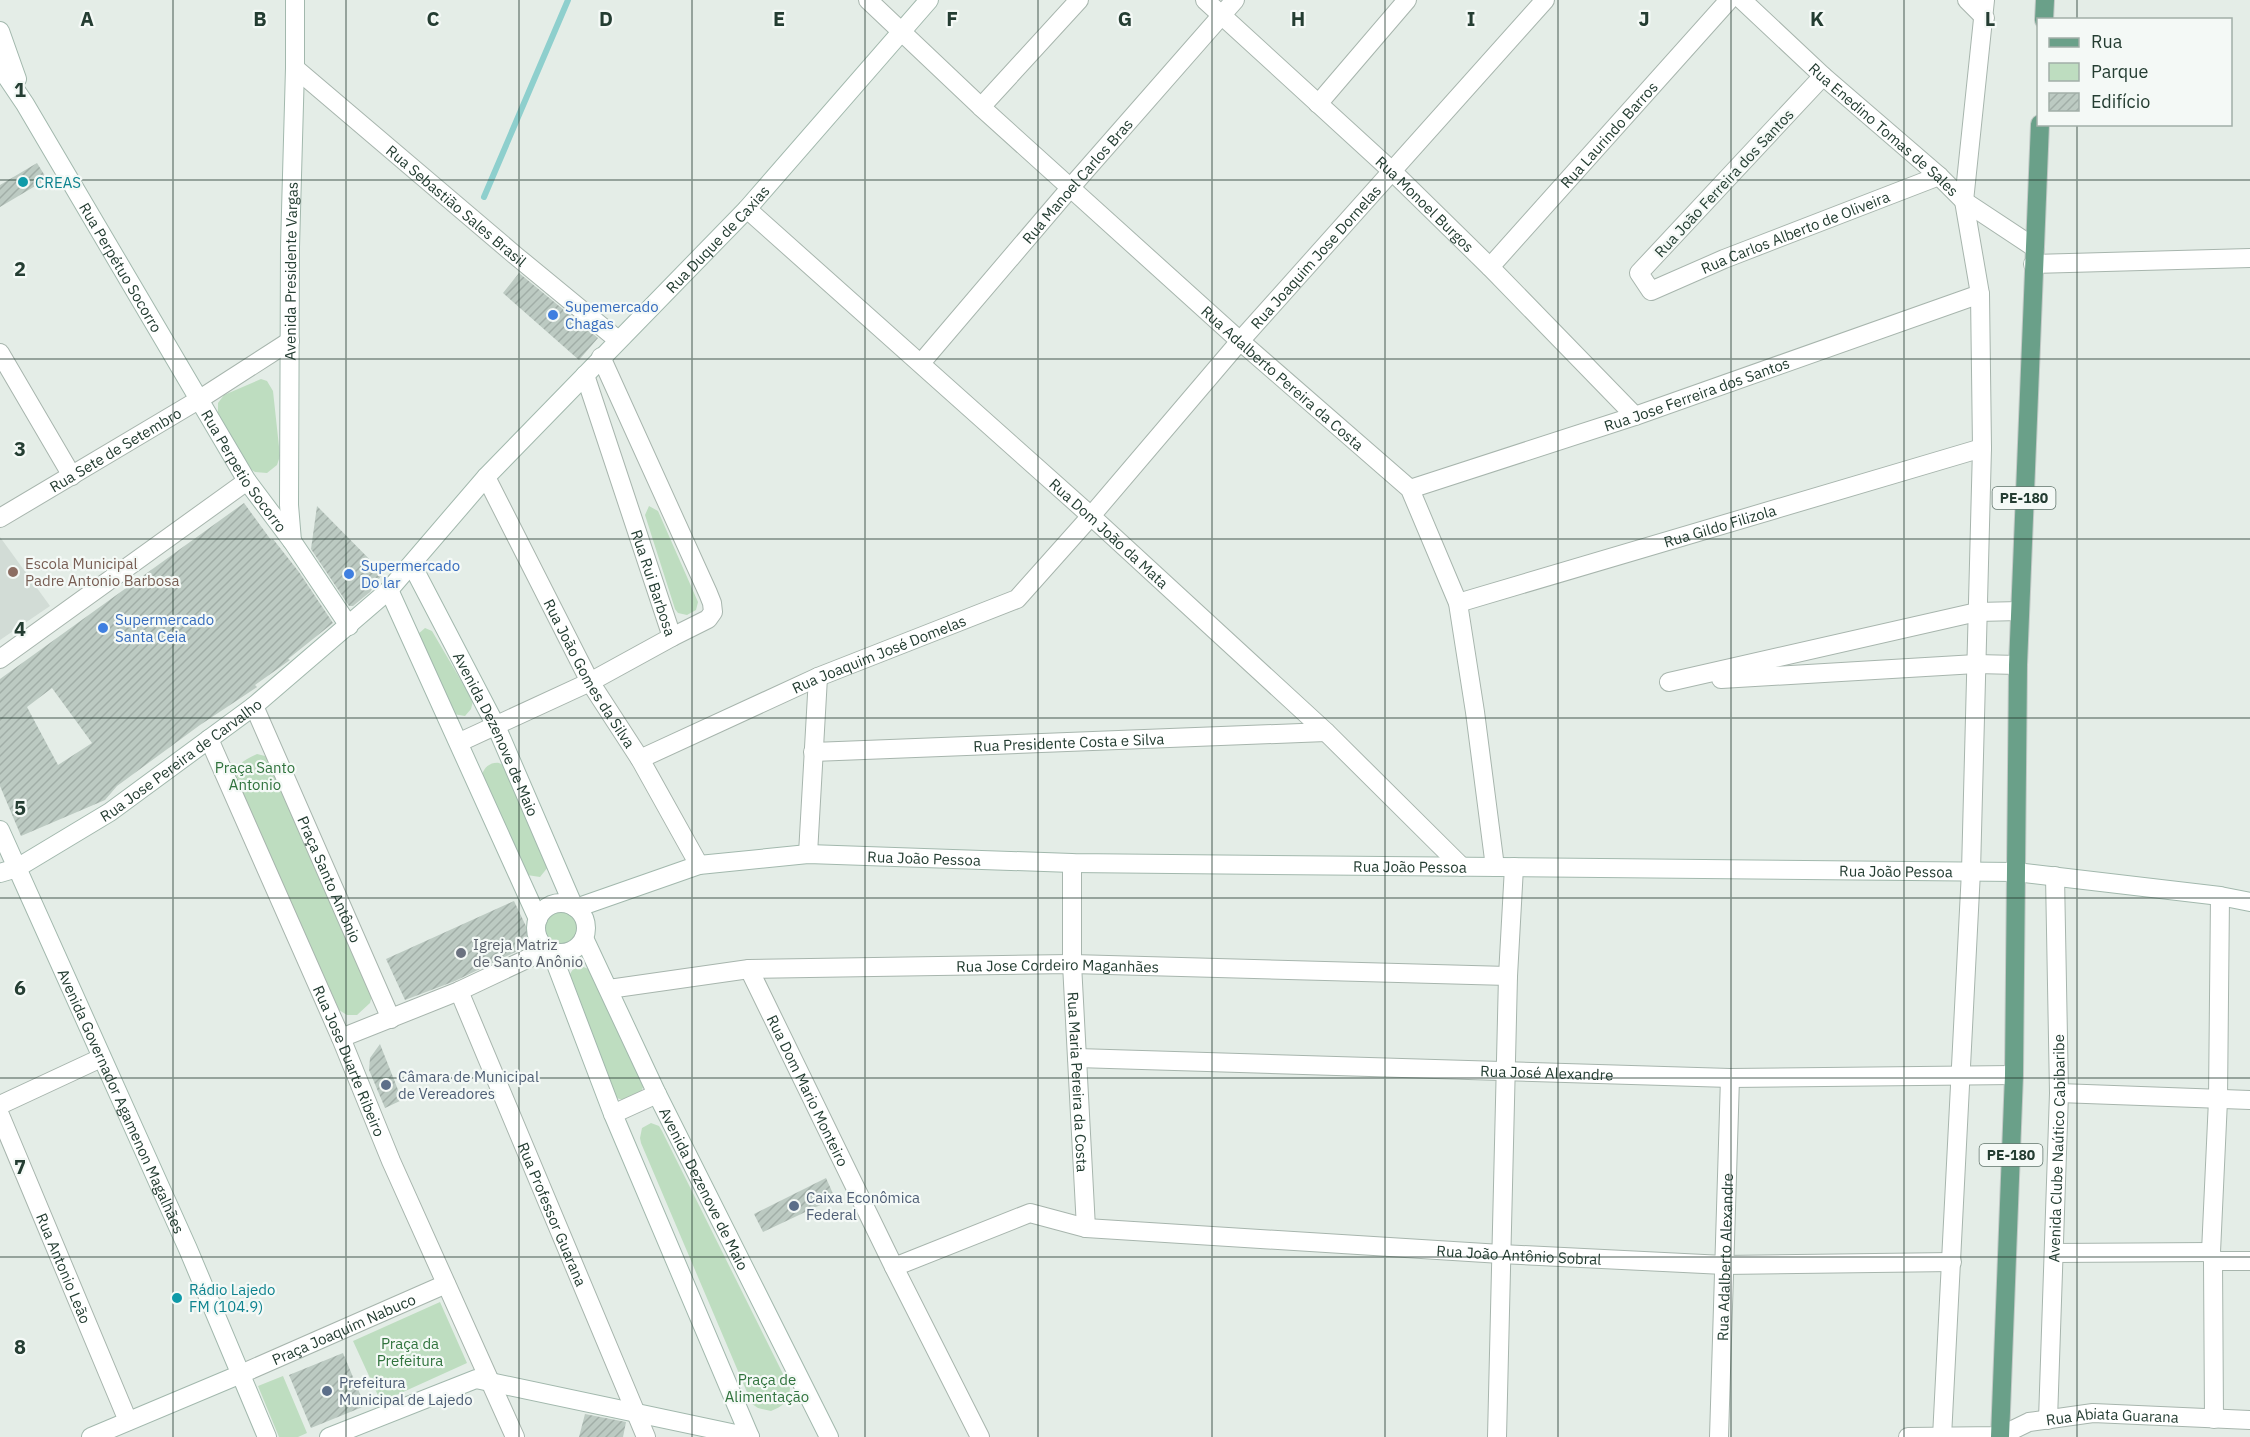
<svg xmlns="http://www.w3.org/2000/svg" width="2250" height="1437" viewBox="0 0 2250 1437" font-family="'IBM Plex Sans',sans-serif">
	<style>
		.built { fill: #d2dcd6 }
		.green { fill: #beddc0 }
		.lines { fill: none; stroke-linecap: round; stroke-linejoin: round }
		.stream { stroke: #8ecfcd; stroke-width: 6 }
		.building { fill: url(#building-hatch); fill-rule: evenodd }
		.street-casing { stroke: #a7b5ad; stroke-width: 20 }
		.secondary-casing { stroke: #a2b8ad; stroke-width: 20 }
		.primary-casing { stroke: #c2c9c6; stroke-width: 20 }
		.street { stroke: #fff; stroke-width: 18 }
		.secondary { stroke: #fff; stroke-width: 18 }
		.primary { stroke: #6aa089; stroke-width: 18 }
		.grid { fill: none; stroke: #243d32; stroke-width: 1.5; stroke-opacity: 0.55 }
		.culture-dot { fill: #0f9aa8; stroke: #f4f9f6; stroke-width: 2 }
		.shop-dot { fill: #3f7fe0; stroke: #f4f9f6; stroke-width: 2 }
		.education-dot { fill: #8d6e63; stroke: #f4f9f6; stroke-width: 2 }
		.worship-dot { fill: #6b7280; stroke: #f4f9f6; stroke-width: 2 }
		.service-dot { fill: #5c6f8a; stroke: #f4f9f6; stroke-width: 2 }
		.labels { text-anchor: middle; dominant-baseline: central; stroke-width: 4.5; stroke-linejoin: round; paint-order: stroke }
		.shield { fill: #f4f9f6; stroke: #62756d; stroke-width: 1.5 }
		.shield-label { font-size: 14px; font-weight: bold; fill: #243d32 }
		.street-label { font-size: 15px; fill: #243d32; stroke: #f4f9f6 }
		.culture-label { font-size: 15px; fill: #0d838f; stroke: #f4f9f6; text-anchor: start }
		.shop-label { font-size: 15px; fill: #366cbe; stroke: #f4f9f6; text-anchor: start }
		.education-label { font-size: 15px; fill: #785e54; stroke: #f4f9f6; text-anchor: start }
		.park-label { font-size: 15px; fill: #30733d; stroke: #f4f9f6 }
		.worship-label { font-size: 15px; fill: #5b616d; stroke: #f4f9f6; text-anchor: start }
		.service-label { font-size: 15px; fill: #4e5e75; stroke: #f4f9f6; text-anchor: start }
		.grid-label { font-size: 20px; text-anchor: middle; font-weight: bold; fill: #243d32; stroke: #f4f9f6; stroke-width: 4.5; stroke-linejoin: round; paint-order: stroke }
	</style>
	<defs>
		<pattern id="building-hatch" width="6" height="6" patternUnits="userSpaceOnUse" patternTransform="scale(1.5)"><rect width="6" height="6" fill="#bccac2"/><path d="M-1 1l2-2M0 6l6-6M5 7l2-2" fill="none" stroke="#a1aea7"/></pattern>
	</defs>
	<rect width="100%" height="100%" fill="#e4ede7"/>
	<!-- built -->
	<path class="built" d="M0,537L50,606L0,640Z"/>
	<!-- green -->
	<path class="green" d="M261,379L267,381L273,391L280,456L277,465L267,473L255,472L246,466L218,413V403L224,395Z
		M649,506L658,511L698,602L696,610L687,615L678,613L675,609L645,515Z
		M425,628L432,631L473,701L471,709L465,716L453,714L417,635Z
		M257,754L265,756L270,763L372,996L370,1003L357,1015H347L339,1010L235,776C238,762 245,760 257,754Z
		M499,763L505,766L548,867L540,877L527,875L482,775C484,767 491,762 499,763Z
		M543 929a18 18 0 1 1 36 0a18 18 0 1 1-36 0Z
		M581,966L591,970L644,1083C643,1096 628,1103 617,1098L568,982C570,973 571,968 581,966Z
		M651,1123L659,1126L662,1131L790,1388C790,1400 782,1407 771,1411L758,1408L752,1404L641,1143L640,1138L642,1128Z
		M440,1302L467,1363L381,1402L353,1341Z
		M283,1376L307,1433L298,1437H279L258,1386Z"/>
	<g class="lines">
		<!-- stream -->
		<path class="stream" d="M484,197L568,0"/>
	</g>
	<!-- building -->
	<path class="building" d="M37,163L47,179L0,207V185Z
		M519,273L598,338L579,360L503,293Z
		M244,503L271,540L273,539L299,572L333,623L288,659L290,660L255,685L257,687L200,725L117,786L105,800L21,836L0,786V679ZM52,688L92,743L58,765L27,707Z
		M317,506L383,573L370,592L353,606H349L311,549Z
		M514,901L534,943L455,981L405,1000L386,959Z
		M380,1044L402,1100L385,1108L369,1070L370,1058Z
		M826,1178L835,1198L763,1232L754,1214Z
		M343,1353L365,1406L311,1428L289,1375Z
		M585,1414L626,1422L623,1437H579Z"/>
	<g class="lines">
		<!-- street casing -->
		<g class="street-casing">
			<g id="street">
				<path id="s1" d="M868,0L981,107L1240,341L1410,489L1458,603L1475,712L1495,867"/>
				<path id="s2" d="M1205,0L1393,172L1490,267L1635,416"/>
				<path id="s3" d="M1742,0L1823,76L1939,176L1964,201L2035,248"/>
				<path d="M1967,0L1985,18"/>
				<path id="s4" d="M295,68L516,256L618,340"/>
				<path id="s5" d="M1823,76L1639,273L1651,291L1724,259L1939,176"/>
				<path d="M1318,104L1407,0"/>
				<path d="M981,107L1079,0"/>
				<path id="s6" d="M747,209L1091,516L1326,732L1462,867"/>
				<path d="M2033,264L2250,258"/>
				<path id="s7" d="M1490,267L1729,0"/>
				<path d="M0,353L72,476"/>
				<path id="s8" d="M921,363L1071,187L1235,0"/>
				<path id="s9" d="M585,375L672,637"/>
				<path id="s10" d="M486,477L590,682L640,759L699,865"/>
				<path id="s11" d="M1410,489L1635,416L1980,294"/>
				<path id="s12" d="M0,518L200,399L290,341"/>
				<path id="s13" d="M1458,603L1982,448"/>
				<path d="M0,659L247,481"/>
				<path d="M1721,679L1976,664L2018,665"/>
				<path d="M1669,682L1977,612L2020,611"/>
				<path id="s14" d="M254,706L391,1019"/>
				<path id="s15" d="M209,739L341,1038L391,1161L515,1437"/>
				<path d="M460,742L590,682L672,637L708,619L713,612L712,603L708,593L601,357"/>
				<path id="s16" d="M813,752L1326,732"/>
				<path id="s17" d="M640,759L818,677L1017,599L1091,516L1240,341L1545,0"/>
				<path d="M808,854L818,677"/>
				<path id="s18" d="M1072,863V964L1086,1228"/>
				<path id="s19" d="M749,969L894,1267L980,1437"/>
				<path id="s20" d="M609,989L749,969L1072,964L1508,976"/>
				<path id="s21" d="M459,991L646,1437"/>
				<path d="M341,1038L459,991L548,949"/>
				<path id="s22" d="M1077,1058L1730,1078L2014,1075"/>
				<path d="M2059,1093L2250,1100"/>
				<path d="M0,1105L101,1058"/>
				<path d="M613,1114L657,1094"/>
				<path id="s23" d="M0,1115L128,1421"/>
				<path d="M2054,1253L2211,1252"/>
				<path d="M2213,1261H2250"/>
				<path id="s24" d="M894,1267L1030,1213L1086,1228L1501,1254L1724,1265L1952,1262"/>
				<path id="s25" d="M241,1374L446,1284"/>
				<path d="M2214,1419L2213,1261L2211,1252L2218,1100L2220,896"/>
				<path id="s26" d="M2048,1420L2059,1093L2055,876"/>
				<path d="M1497,1437L1508,976L1514,867"/>
				<path id="s27" d="M1719,1437L1730,1078"/>
				<path id="s28" d="M1908,1437L2000,1436L2029,1422L2093,1413L2250,1420"/>
				<path d="M1942,1437L1971,871L1982,448L1980,294L1964,201L1985,0"/>
			</g>
		</g>
		<!-- secondary casing -->
		<g class="secondary-casing">
			<g id="secondary">
				<path d="M0,31L17,79"/>
				<path id="s29" d="M0,67L25,104L247,481L292,541L349,626"/>
				<path id="s30" d="M292,541L289,505L290,247L295,68V0"/>
				<path id="s31" d="M412,565L496,726L574,907"/>
				<path d="M389,590L538,919"/>
				<path id="s32" d="M0,830L188,1249L267,1437"/>
				<path id="s33" d="M0,873L17,868L110,812L254,706L389,590L486,477L747,209L929,0"/>
				<circle cx="561" cy="928" r="25"/>
				<path id="s34" d="M576,908L699,865L808,854L1072,863L2016,872L2220,896L2250,902"/>
				<path id="s35" d="M584,938L657,1094L829,1437"/>
				<path d="M551,951L613,1114L750,1437"/>
				<path d="M91,1437L241,1374"/>
				<path d="M329,1437L476,1379L750,1437"/>
			</g>
		</g>
		<!-- primary casing -->
		<g class="primary-casing">
			<path id="primary" d="M2044,20L2045,0
				M2000,1437L2014,1075L2018,665L2040,124"/>
		</g>
		<!-- street -->
		<use href="#street" class="street"/>
		<!-- secondary -->
		<use href="#secondary" class="secondary"/>
		<!-- primary -->
		<use href="#primary" class="primary"/>
	</g>
	<!-- grid -->
	<path class="grid" d="M173,0V1437M346,0V1437M519,0V1437M692,0V1437M865,0V1437M1038,0V1437M1212,0V1437M1385,0V1437M1558,0V1437M1731,0V1437M1904,0V1437M2077,0V20M2077,124V1437M0,180H2250M0,359H2250M0,539H2250M0,718H2250M0,898H2250M0,1078H2250M0,1257H2250"/>
	<!-- markers -->
	<g class="culture-dot">
		<circle cx="23" cy="182" r="6"/>
		<circle cx="177" cy="1298" r="6"/>
	</g>
	<g class="shop-dot">
		<circle cx="553" cy="315" r="6"/>
		<circle cx="349" cy="574" r="6"/>
		<circle cx="103" cy="628" r="6"/>
	</g>
	<circle class="education-dot" cx="13" cy="572" r="6"/>
	<circle class="worship-dot" cx="461" cy="953" r="6"/>
	<g class="service-dot">
		<circle cx="386" cy="1085" r="6"/>
		<circle cx="794" cy="1206" r="6"/>
		<circle cx="327" cy="1391" r="6"/>
	</g>
	<g class="labels">
		<!-- shield labels -->
		<g class="shield">
			<rect x="1992.5" y="487" width="63" height="22" rx="4.5"/>
			<rect x="1979.5" y="1144" width="63" height="22" rx="4.5"/>
		</g>
		<g class="shield-label">
			<text x="2024" y="498">PE-180</text>
			<text x="2011" y="1155">PE-180</text>
		</g>
		<!-- street labels -->
		<g class="street-label">
			<text stroke="none"><textPath href="#s3" startOffset="192">Rua Enedino Tomas de Sales</textPath></text>
			<text stroke="none"><textPath href="#s7" startOffset="178">Rua Laurindo Barros</textPath></text>
			<text stroke="none"><textPath href="#s8" startOffset="240">Rua Manoel Carlos Bras</textPath></text>
			<text transform="translate(1724 183) rotate(-47)">Rua João Ferreira dos Santos</text>
			<text stroke="none"><textPath href="#s2" startOffset="300">Rua Monoel Burgos</textPath></text>
			<text stroke="none"><textPath href="#s4" startOffset="212">Rua Sebastião Sales Brasil</textPath></text>
			<text stroke="none"><textPath href="#s5" startOffset="447">Rua Carlos Alberto de Oliveira</textPath></text>
			<text stroke="none"><textPath href="#s33" startOffset="964">Rua Duque de Caxias</textPath></text>
			<text stroke="none"><textPath href="#s17" startOffset="864">Rua Joaquim Jose Dornelas</textPath></text>
			<text stroke="none"><textPath href="#s29" startOffset="234">Rua Perpétuo Socorro</textPath></text>
			<text stroke="none"><textPath href="#s30" startOffset="270">Avenida Presidente Vargas</textPath></text>
			<text stroke="none"><textPath href="#s1" startOffset="561">Rua Adalberto Pereira da Costa</textPath></text>
			<text stroke="none"><textPath href="#s11" startOffset="302">Rua Jose Ferreira dos Santos</textPath></text>
			<text stroke="none"><textPath href="#s12" startOffset="134">Rua Sete de Setembro</textPath></text>
			<text stroke="none"><textPath href="#s29" startOffset="472">Rua Perpetio Socorro</textPath></text>
			<text stroke="none"><textPath href="#s13" startOffset="273">Rua Gildo Filizola</textPath></text>
			<text stroke="none"><textPath href="#s6" startOffset="486">Rua Dom João da Mata</textPath></text>
			<text stroke="none"><textPath href="#s9" startOffset="219">Rua Rui Barbosa</textPath></text>
			<text stroke="none"><textPath href="#s17" startOffset="261">Rua Joaquim José Domelas</textPath></text>
			<text stroke="none"><textPath href="#s10" startOffset="222">Rua João Gomes da Silva</textPath></text>
			<text stroke="none"><textPath href="#s31" startOffset="189">Avenida Dezenove de Maio</textPath></text>
			<text stroke="none"><textPath href="#s16" startOffset="256">Rua Presidente Costa e Silva</textPath></text>
			<text stroke="none"><textPath href="#s33" startOffset="214">Rua Jose Pereira de Carvalho</textPath></text>
			<text stroke="none"><textPath href="#s34" startOffset="356">Rua João Pessoa</textPath></text>
			<text stroke="none"><textPath href="#s34" startOffset="842">Rua João Pessoa</textPath></text>
			<text stroke="none"><textPath href="#s34" startOffset="1328">Rua João Pessoa</textPath></text>
			<text stroke="none"><textPath href="#s14" startOffset="189">Praça Santo Antônio</textPath></text>
			<text stroke="none"><textPath href="#s20" startOffset="450">Rua Jose Cordeiro Maganhães</textPath></text>
			<text stroke="none"><textPath href="#s15" startOffset="351">Rua Jose Duarte Ribeiro</textPath></text>
			<text stroke="none"><textPath href="#s22" startOffset="470">Rua José Alexandre</textPath></text>
			<text stroke="none"><textPath href="#s18" startOffset="219">Rua Maria Pereira da Costa</textPath></text>
			<text stroke="none"><textPath href="#s19" startOffset="135">Rua Dom Mario Monteiro</textPath></text>
			<text stroke="none"><textPath href="#s32" startOffset="297">Avenida Governador Agamenon Magalhães</textPath></text>
			<text stroke="none"><textPath href="#s26" startOffset="272">Avenida Clube Naútico Cabibaribe</textPath></text>
			<text stroke="none"><textPath href="#s35" startOffset="278">Avenida Dezenove de Maio</textPath></text>
			<text stroke="none"><textPath href="#s21" startOffset="242">Rua Professor Guarana</textPath></text>
			<text stroke="none"><textPath href="#s24" startOffset="638">Rua João Antônio Sobral</textPath></text>
			<text stroke="none"><textPath href="#s27" startOffset="180">Rua Adalberto Alexandre</textPath></text>
			<text stroke="none"><textPath href="#s23" startOffset="166">Rua Antonio Leão</textPath></text>
			<text stroke="none"><textPath href="#s25" startOffset="112">Praça Joaquim Nabuco</textPath></text>
			<text stroke="none"><textPath href="#s28" startOffset="208">Rua Abiata Guarana</textPath></text>
		</g>
		<!-- culture labels -->
		<g class="culture-label">
			<text x="35" y="182">CREAS</text>
			<text x="189" y="1289">Rádio Lajedo<tspan x="189" dy="17">FM (104.9)</tspan></text>
		</g>
		<!-- shop labels -->
		<g class="shop-label">
			<text x="565" y="306">Supemercado<tspan x="565" dy="17">Chagas</tspan></text>
			<text x="361" y="565">Supermercado<tspan x="361" dy="17">Do lar</tspan></text>
			<text x="115" y="619">Supermercado<tspan x="115" dy="17">Santa Ceia</tspan></text>
		</g>
		<!-- education labels -->
		<g class="education-label">
			<text x="25" y="563">Escola Municipal<tspan x="25" dy="17">Padre Antonio Barbosa</tspan></text>
		</g>
		<!-- park labels -->
		<g class="park-label">
			<text x="255" y="767">Praça Santo<tspan x="255" dy="17">Antonio</tspan></text>
			<text x="410" y="1343">Praça da<tspan x="410" dy="17">Prefeitura</tspan></text>
			<text x="767" y="1379">Praça de<tspan x="767" dy="17">Alimentação</tspan></text>
		</g>
		<!-- worship labels -->
		<g class="worship-label">
			<text x="473" y="944">Igreja Matriz<tspan x="473" dy="17">de Santo Anônio</tspan></text>
		</g>
		<!-- service labels -->
		<g class="service-label">
			<text x="398" y="1076">Câmara de Municipal<tspan x="398" dy="17">de Vereadores</tspan></text>
			<text x="806" y="1197">Caixa Econômica<tspan x="806" dy="17">Federal</tspan></text>
			<text x="339" y="1382">Prefeitura<tspan x="339" dy="17">Municipal de Lajedo</tspan></text>
		</g>
	</g>
	<g class="grid-label">
		<text x="87" y="26">A</text>
		<text x="260" y="26">B</text>
		<text x="433" y="26">C</text>
		<text x="606" y="26">D</text>
		<text x="779" y="26">E</text>
		<text x="952" y="26">F</text>
		<text x="1125" y="26">G</text>
		<text x="1298" y="26">H</text>
		<text x="1471" y="26">I</text>
		<text x="1644" y="26">J</text>
		<text x="1817" y="26">K</text>
		<text x="1990" y="26">L</text>
		<text x="20" y="97">1</text>
		<text x="20" y="276">2</text>
		<text x="20" y="456">3</text>
		<text x="20" y="636">4</text>
		<text x="20" y="815">5</text>
		<text x="20" y="995">6</text>
		<text x="20" y="1174">7</text>
		<text x="20" y="1354">8</text>
	</g>
	<!-- legend -->
	<rect x="2037" y="18" width="195" height="108" fill="#f4f9f6" stroke="#a1aea8" stroke-width="1.5"/>
	<rect x="2049" y="38" width="30" height="9" fill="#6aa089" stroke="#a1aea8" stroke-width="1.5"/>
	<text x="2091" y="48" font-size="18" fill="#243d32">Rua</text>
	<rect x="2049" y="63" width="30" height="18" fill="#beddc0" stroke="#a1aea8" stroke-width="1.5"/>
	<text x="2091" y="78" font-size="18" fill="#243d32">Parque</text>
	<rect x="2049" y="93" width="30" height="18" fill="url(#building-hatch)" stroke="#a1aea8" stroke-width="1.5"/>
	<text x="2091" y="108" font-size="18" fill="#243d32">Edifício</text>
</svg>
